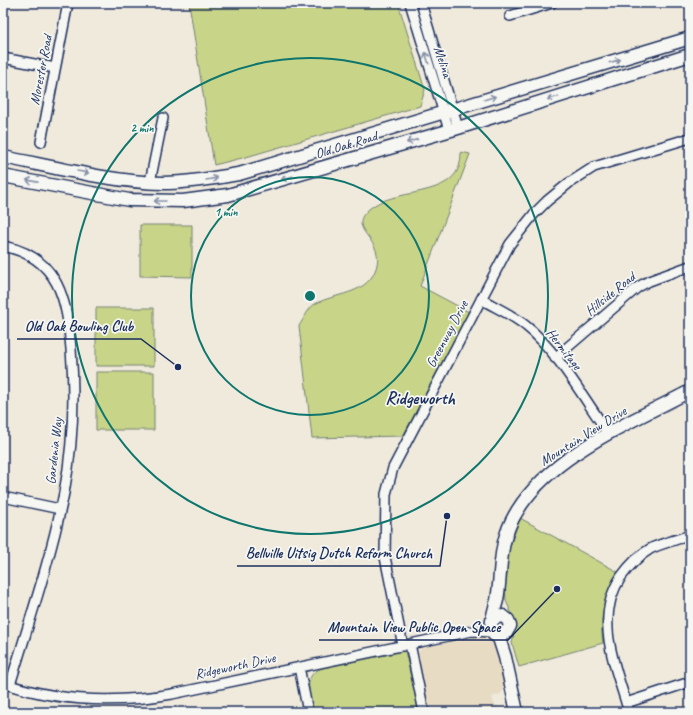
<svg xmlns="http://www.w3.org/2000/svg" width="693" height="715" viewBox="0 0 693 715" font-family="Caveat,sans-serif">
	<style>
		.built { fill: #e8dbc4 }
		.green { fill: #c8d488; stroke: #728273 }
		.lines { fill: none; stroke-linecap: round; stroke-linejoin: round }
		.street-casing { stroke: #1b2f5e; stroke-width: 12 }
		.secondary-casing { stroke: #1b2f5e; stroke-width: 15 }
		.street { stroke: #f6f6f2; stroke-width: 9 }
		.secondary { stroke: #f6f6f2; stroke-width: 12 }
		.oneway { stroke: #8892a8 }
		.ring { fill: none; stroke: #0f766e; stroke-width: 2 }
		.labels { text-anchor: middle; dominant-baseline: central; stroke-width: 3.5; stroke-linejoin: round; paint-order: stroke }
		.street-label { font-size: 14px; fill: #1b2f5e; stroke: #f6f6f2 }
		.district-label { font-size: 18px; font-weight: bold; fill: #1b2f5e; stroke: #f6f6f2 }
		.centre { fill: #0f766e; stroke: #f6f6f2; stroke-width: 2 }
		.ring-label { font-size: 12px; text-anchor: middle; font-weight: bold; fill: #0f766e; stroke: #f6f6f2; stroke-width: 3.5; stroke-linejoin: round; paint-order: stroke }
		.leader { fill: none; stroke: #1b2f5e; stroke-width: 1.5 }
		.callout-dot { fill: #1b2f5e; stroke: #f6f6f2; stroke-width: 1.5 }
		.callout-label { font-size: 15px; text-anchor: middle; font-weight: bold; fill: #1b2f5e; stroke: #f6f6f2; stroke-width: 3.5; stroke-linejoin: round; paint-order: stroke }
	</style>
	<rect width="100%" height="100%" fill="#f0eadd"/>
	<filter id="ink" filterUnits="userSpaceOnUse"><feTurbulence type="fractalNoise" baseFrequency=".025" numOctaves="2"/><feDisplacementMap in="SourceGraphic" scale="8" xChannelSelector="R" yChannelSelector="G"/><feConvolveMatrix kernelMatrix="1 2 1 2 8 2 1 2 1" color-interpolation-filters="sRGB"/></filter>
	<g filter="url(#ink)">
		<!-- built -->
		<path class="built" d="M478,636L487,637L496,645L505,687L501,694L492,697L494,704L504,709L505,712H428L417,656L421,648Z"/>
		<!-- green -->
		<path class="green" d="M189,3H398L425,90L420,106L246,157L214,165Z
			M461,152L470,154L420,286L469,312L403,436L312,438L299,326C303,320 309,307 315,304C335,293 365,295 375,271C389,237 339,230 373,206C401,187 463,199 461,152Z
			M140,225H192V277L140,276Z
			M96,308H154V366H96Z
			M96,372H154V430H96Z
			M520,518L618,572C605,595 599,617 603,643L519,667L512,643L516,623L506,601L505,582L507,555Z
			M405,651L419,712H313C310,696 301,674 323,668Z"/>
		<g class="lines">
			<!-- street casing -->
			<g class="street-casing">
				<path id="street" d="M410,3L449,130
					M421,3L458,128
					M510,16L552,3
					M3,58L55,68
					M41,142L68,3
					M150,182L163,118
					M3,246C59,257 67,300 71,349C75,397 73,446 64,493C51,558 29,622 10,685
					M481,299C496,308 513,315 526,326C556,349 586,402 609,434
					M555,358L638,287L649,281L690,266
					M3,497L60,509
					M410,644L424,712
					M403,646L385,557L386,494L393,468L510,244L534,214L547,201L569,183L594,167L690,138
					M299,667L308,712
					M3,683C59,702 114,704 172,694L472,631L492,632
					M626,703L690,682
					M629,712C616,668 593,619 621,577C629,566 638,556 650,549C662,543 677,540 690,535"/>
			</g>
			<!-- secondary casing -->
			<g class="secondary-casing">
				<path id="secondary" d="M3,157C54,167 112,182 163,183C189,183 214,178 239,174L690,38
					M3,176L129,200L183,201L228,195L458,128L690,55
					M494,618L503,616L508,620L510,626L506,633C481,646 495,609 497,600C501,579 499,556 506,535C529,463 628,424 690,391
					M498,635L505,657L517,712"/>
			</g>
			<!-- street -->
			<use href="#street" class="street"/>
			<!-- secondary -->
			<use href="#secondary" class="secondary"/>
		</g>
		<!-- one-way arrows -->
		<defs><path id="oneway-shaft" d="M-6 0H5M1.5-3L5.5 0L1.5 3" fill="none" stroke-width="1.6" stroke-linecap="round" stroke-linejoin="round"/></defs>
		<g class="oneway">
			<use href="#oneway-shaft" transform="translate(427 58) rotate(-107)"/>
			<use href="#oneway-shaft" transform="translate(615 61) rotate(-16)"/>
			<use href="#oneway-shaft" transform="translate(490 98) rotate(-17)"/>
			<use href="#oneway-shaft" transform="translate(553 98) rotate(163)"/>
			<use href="#oneway-shaft" transform="translate(412 141) rotate(163)"/>
			<use href="#oneway-shaft" transform="translate(83 172) rotate(10)"/>
			<use href="#oneway-shaft" transform="translate(287 178) rotate(164)"/>
			<use href="#oneway-shaft" transform="translate(212 179) rotate(-10)"/>
			<use href="#oneway-shaft" transform="translate(32 181) rotate(-169)"/>
			<use href="#oneway-shaft" transform="translate(160 201) rotate(180)"/>
		</g>
	</g>
	<!-- distance rings -->
	<g class="ring">
		<circle cx="310" cy="296" r="119"/>
		<circle cx="310" cy="296" r="238"/>
	</g>
	<g class="labels">
		<!-- street labels -->
		<g class="street-label">
			<text transform="translate(443 62) rotate(72)">Melina</text>
			<text transform="translate(41 70) rotate(-79)">Morester Road</text>
			<text transform="translate(346 145) rotate(-17)">Old Oak Road</text>
			<text transform="translate(610 294) rotate(-39)">Hillside Road</text>
			<text transform="translate(447 334) rotate(-62)">Greenway Drive</text>
			<text transform="translate(564 349) rotate(52)">Hermitage</text>
			<text transform="translate(583 436) rotate(-32)">Mountain View Drive</text>
			<text transform="translate(54 451) rotate(-84)">Gardenia Way</text>
			<text transform="translate(235 666) rotate(-12)">Ridgeworth Drive</text>
		</g>
		<!-- district labels -->
		<g class="district-label">
			<text x="420" y="398">Ridgeworth</text>
		</g>
	</g>
	<circle cx="310" cy="296" r="6" class="centre"/>
	<g class="ring-label">
		<text x="142" y="132">2 min</text>
		<text x="226" y="216">1 min</text>
	</g>
	<!-- callouts -->
	<path class="leader" d="M178 367L141 339H17M447 516L440 566H237M557 589L508 640H319"/>
	<g class="callout-dot">
		<circle cx="178" cy="367" r="4"/>
		<circle cx="447" cy="516" r="4"/>
		<circle cx="557" cy="589" r="4"/>
	</g>
	<g class="callout-label">
		<text x="79" y="331">Old Oak Bowling Club</text>
		<text x="339" y="558">Bellville Uitsig Dutch Reform Church</text>
		<text x="414" y="632">Mountain View Public Open Space</text>
	</g>
	<!-- margin -->
	<rect width="693" height="715" fill="none" stroke="#f6f6f2" stroke-width="16"/>
	<rect x="8" y="8" width="677" height="699" fill="none" stroke="#1b2f5e" stroke-width="1.5" filter="url(#ink)"/>
</svg>
